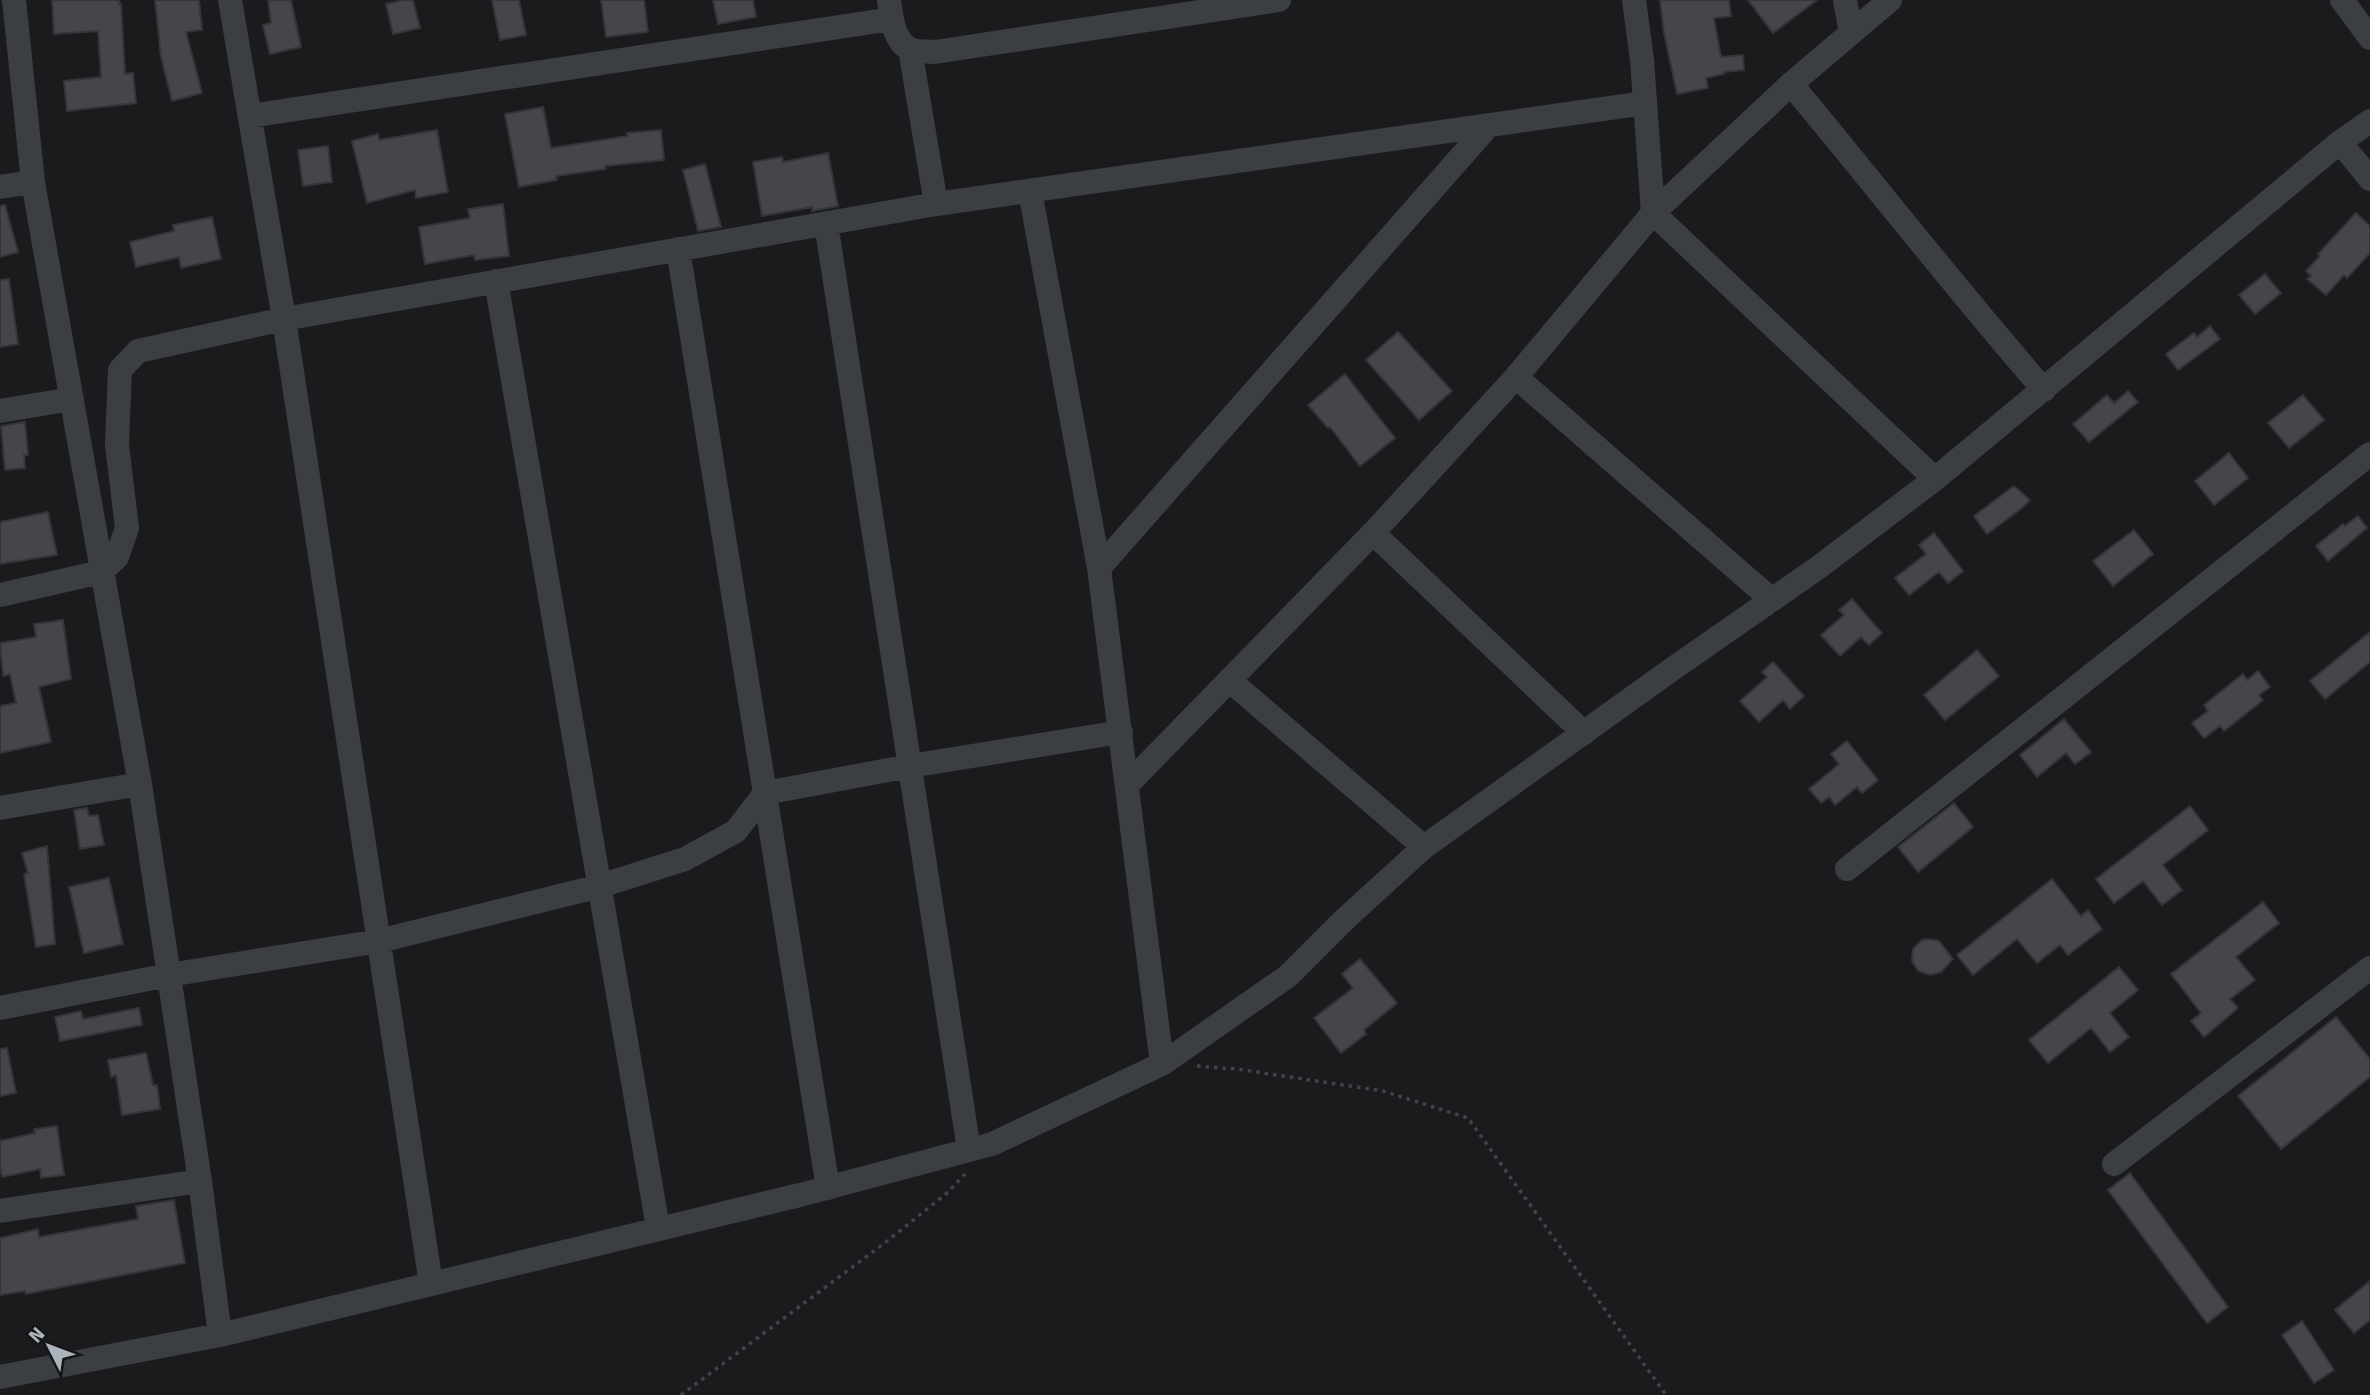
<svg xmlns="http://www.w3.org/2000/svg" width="2370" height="1395" viewBox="0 0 2370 1395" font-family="'Fira Sans',sans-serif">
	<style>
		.building { fill: #44464a; stroke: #343539; stroke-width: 2 }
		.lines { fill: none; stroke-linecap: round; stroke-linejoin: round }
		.path { stroke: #41454a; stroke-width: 3.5; stroke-dasharray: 3.5 5; stroke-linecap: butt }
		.minor { stroke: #3b3e43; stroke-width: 24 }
	</style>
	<rect width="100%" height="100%" fill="#1b1b1d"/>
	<!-- building -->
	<path class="building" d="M52,0H119V4H121L125,74L133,73L136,103L67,111L64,81L101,77L98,31L54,34Z
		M155,0H199L202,30L186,32L202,93L172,101L161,57Z
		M268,0H291L301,47L270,54L263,25L271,23Z
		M404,0H413L420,28L393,34L386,4Z
		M492,0H519L526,35L500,40Z
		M601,0H644L648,32L606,37Z
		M713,0H753L756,17L718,24Z
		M1660,0H1729L1731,16L1714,18L1721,57L1743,55L1744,70L1724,72V74L1706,78L1708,88L1677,94L1664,33Z
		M1748,0H1817L1773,33Z
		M543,107L551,148L628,136L627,133L661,130L664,160L605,166L606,169L556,176L557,180L519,187L505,114Z
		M437,130L448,192L416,198L415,190L367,203L352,141L378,134L379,140Z
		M328,146L332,182L303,186L298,150Z
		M828,153L838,206L812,211V207L762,216L753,162L782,157L783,162Z
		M705,164L721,227L698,231L683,170Z
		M503,204L509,256L475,260L474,255L425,264L419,227L470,218L468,209Z
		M5,205L18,252L0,257V206Z
		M2356,213L2370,226V253L2347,278L2344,275L2326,295L2307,279L2311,276L2306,271L2320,256L2318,254Z
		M212,217L221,259L181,268L179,257L136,267L130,242L174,231L173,225Z
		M2265,274L2281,293L2255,314L2239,295Z
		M9,279L18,344L0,347V280Z
		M2210,326L2220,339L2178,370L2166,354L2194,333L2197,337Z
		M1398,332L1452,391L1419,420L1366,360Z
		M1345,374L1395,438L1360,466L1330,427L1328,428L1308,405Z
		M2128,391L2138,402L2089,442L2073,424L2107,395L2114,403Z
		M2303,395L2324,420L2289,448L2268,423Z
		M25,422L28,455H24L25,468L5,470L1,426Z
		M2229,453L2248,478L2214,505L2195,481Z
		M2014,486L2030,500L2022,508L1987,534L1974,516Z
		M48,512L57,555L0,564V522Z
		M2358,516L2367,528L2328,561L2316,546L2343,524L2345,526Z
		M2134,530L2153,554L2113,586L2093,561Z
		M1934,533L1963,571L1948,583L1939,572L1909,595L1895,578L1926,554L1919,545Z
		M1852,599L1882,633L1869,645L1861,637L1840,656L1821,635L1844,615L1839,610Z
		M63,620L71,679L39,687L51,742L0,753V706L16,703L10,674L3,676L0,643L36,637L34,624Z
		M2370,632V662L2325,699L2310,681Z
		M1977,650L1999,676L1945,720L1924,695Z
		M1773,662L1804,696L1790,709L1783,700L1759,722L1740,701L1767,677L1762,672Z
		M2258,671L2270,687L2259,695L2263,700L2224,731L2220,726L2204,738L2192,723L2208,711L2204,705L2243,674L2247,680Z
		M2064,719L2091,752L2075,764L2066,753L2037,777L2020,755Z
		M1847,741L1878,780L1862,793L1857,787L1835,805L1829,797L1821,803L1809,789L1839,764L1831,754Z
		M1954,803L1973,827L1918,872L1898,847Z
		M2190,806L2208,830L2163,865L2182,890L2162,905L2143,881L2114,903L2096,879Z
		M87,808L89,816L98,815L104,845L80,849L74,810Z
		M47,846L55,944L36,947L24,874L28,873L22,853Z
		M109,878L123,944L84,953L69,887Z
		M2052,879L2081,916L2088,910L2102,929L2068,955L2060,945L2037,963L2017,939L1973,975L1957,955Z
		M2263,902L2279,923L2236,957L2255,980L2230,999L2238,1008L2204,1037L2191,1021L2201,1013L2171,974Z
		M1928,939L1939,941L1953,959L1941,972L1930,975L1918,971L1912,961L1913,949L1922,940Z
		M1360,959L1397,1003L1364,1030L1366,1034L1341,1053L1314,1018L1353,988L1342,974Z
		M2119,967L2138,990L2110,1013L2129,1037L2110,1052L2091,1028L2048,1063L2029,1040Z
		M139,1008L142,1025L60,1041L55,1017L81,1011L83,1019Z
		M2336,1017L2370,1059V1077L2281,1149L2238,1096Z
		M7,1048L16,1093L0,1096V1049Z
		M146,1053L153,1085H157L160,1109L122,1115L116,1075L111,1077L108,1060Z
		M57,1126L64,1175L41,1178L40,1169L2,1177L0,1166V1141L35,1133L34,1129Z
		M2130,1173L2228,1307L2207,1323L2108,1190Z
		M174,1200L185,1263L26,1294L25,1291L0,1295V1238L38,1229L39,1237L138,1219L136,1206Z
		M2370,1281V1320L2354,1333L2335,1310Z
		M2302,1321L2334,1370L2314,1383L2282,1335Z"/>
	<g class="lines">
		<!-- path -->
		<path class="path" d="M1197,1066L1237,1069L1383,1091L1468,1118L1666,1395
			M681,1395L886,1242L947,1193L965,1174"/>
		<!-- minor -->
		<path class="minor" d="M14,0L33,182L140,784L200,1181L220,1335
			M230,0L284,319L431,1284
			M889,0C891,16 894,44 912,50C919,52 928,51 935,52L1279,0
			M1634,0L1642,60L1653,213L1935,479
			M1845,0L1851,33
			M2342,0L2370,38
			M910,49L936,204
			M1791,84C1876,186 1957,290 2044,390
			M250,116L892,19
			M2340,142L2370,179
			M0,187L33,182
			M1030,191L1099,568L1162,1064
			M826,223L969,1150
			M678,249L828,1188
			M496,281L658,1228
			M1516,377L1772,600
			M0,411L72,399
			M1373,533L1584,733
			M1099,568L1489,125
			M0,595L101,572L117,557L127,528L117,445L120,370L138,351L284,319L936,204L1645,103
			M1229,680L1424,847
			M1128,784L1373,533L1516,377L1653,213L1791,84L1890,0
			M0,808L140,784
			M1847,869L2370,454
			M0,1008L169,975L379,941L600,886L685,859L736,831L765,793L910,766L1121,732
			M2114,1164L2370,968
			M0,1211L200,1181
			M0,1377L220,1335L800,1195L992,1144L1162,1064L1288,976L1344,920L1424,847L1671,670L1819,567L1935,479L2340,142L2370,121"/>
	</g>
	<!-- north arrow -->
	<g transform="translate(49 1346) rotate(312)" stroke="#151618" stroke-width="5" paint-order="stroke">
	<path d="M0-5L12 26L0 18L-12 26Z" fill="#acb5bd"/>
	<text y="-10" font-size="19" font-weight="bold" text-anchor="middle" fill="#acb5bd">N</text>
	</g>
</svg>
